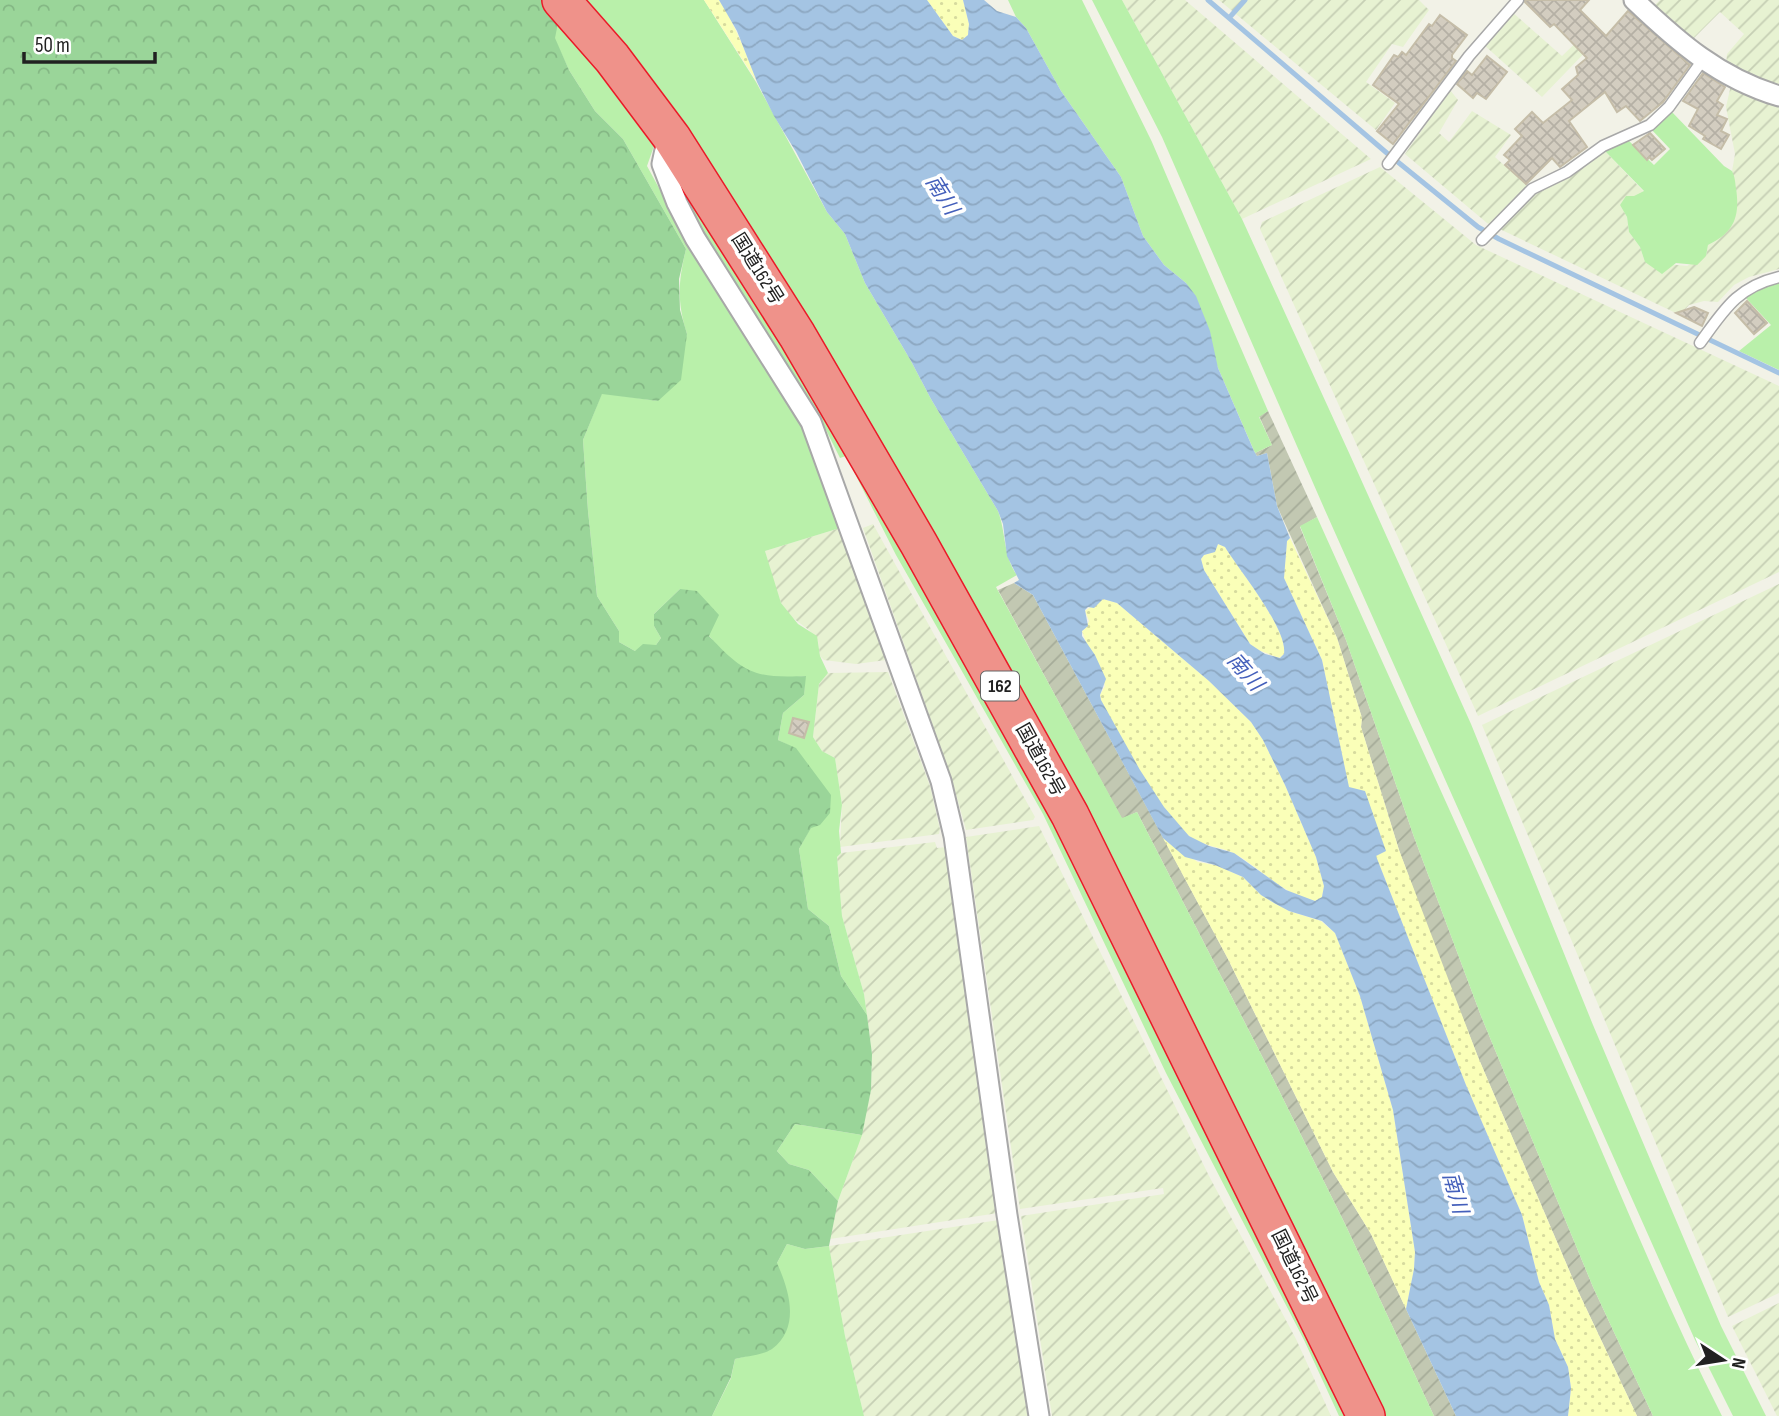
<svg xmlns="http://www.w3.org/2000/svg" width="1779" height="1416" viewBox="0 0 1779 1416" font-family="'Sofia Sans Condensed','Noto Sans JP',sans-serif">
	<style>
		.construction { fill: url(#construction-furrows) }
		.farmland { fill: url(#farmland-furrows) }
		.grass { fill: #b9f0aa }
		.forest { fill: url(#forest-crowns) }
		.sand { fill: url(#sand-dots) }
		.water { fill: url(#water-waves); fill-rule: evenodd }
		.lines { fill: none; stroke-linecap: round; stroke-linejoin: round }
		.stream { stroke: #a4c4e3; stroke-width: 5 }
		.building { fill: url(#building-cross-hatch); stroke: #c5bda8; stroke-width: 2 }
		.lane-casing { stroke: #a8a8a8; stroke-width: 13 }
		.street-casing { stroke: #a8a8a8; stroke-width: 23 }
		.highway-casing { stroke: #ea1a28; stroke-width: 40 }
		.lane { stroke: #fff; stroke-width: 10 }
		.street { stroke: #fff; stroke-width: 19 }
		.highway { stroke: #ef928a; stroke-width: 37 }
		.labels { text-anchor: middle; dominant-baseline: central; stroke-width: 7; stroke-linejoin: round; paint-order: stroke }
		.shield { fill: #fff; stroke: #646464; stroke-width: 2 }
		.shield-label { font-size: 18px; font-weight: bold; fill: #212121 }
		.street-label { font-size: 19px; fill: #212121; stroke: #fff }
		.water-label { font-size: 21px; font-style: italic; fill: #445fbb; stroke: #fff }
	</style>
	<defs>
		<pattern id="construction-furrows" width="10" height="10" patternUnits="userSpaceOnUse" patternTransform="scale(1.75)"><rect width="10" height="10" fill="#c2c8b2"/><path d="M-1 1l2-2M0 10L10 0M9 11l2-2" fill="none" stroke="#a6ac99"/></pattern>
		<pattern id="farmland-furrows" width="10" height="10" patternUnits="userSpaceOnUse" patternTransform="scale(1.75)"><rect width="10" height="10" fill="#e7f2d2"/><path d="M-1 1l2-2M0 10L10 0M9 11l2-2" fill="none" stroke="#c6cfb4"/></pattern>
		<pattern id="forest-crowns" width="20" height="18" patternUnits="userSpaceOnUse" patternTransform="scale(1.75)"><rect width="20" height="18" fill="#9ad599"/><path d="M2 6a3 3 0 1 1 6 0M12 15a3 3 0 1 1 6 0" fill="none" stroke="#84b784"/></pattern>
		<pattern id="sand-dots" width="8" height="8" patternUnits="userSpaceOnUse" patternTransform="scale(1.75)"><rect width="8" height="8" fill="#faffb8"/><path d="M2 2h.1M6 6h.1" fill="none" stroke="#d6da9e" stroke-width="1.8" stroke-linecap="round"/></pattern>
		<pattern id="water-waves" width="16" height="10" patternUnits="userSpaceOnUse" patternTransform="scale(1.75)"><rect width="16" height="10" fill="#a4c4e3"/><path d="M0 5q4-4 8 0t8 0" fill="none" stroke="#8da8c2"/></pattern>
		<pattern id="building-cross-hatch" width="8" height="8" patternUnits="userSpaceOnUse" patternTransform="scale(1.75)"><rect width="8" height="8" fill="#d3cdc0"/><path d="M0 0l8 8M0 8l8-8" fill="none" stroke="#b5b0a5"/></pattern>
	</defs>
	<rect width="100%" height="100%" fill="#f2f2e7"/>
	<!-- construction -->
	<path class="construction" d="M1268,411L1317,517L1300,527L1346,640L1414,837L1481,1016L1593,1287L1653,1416H1637L1578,1291L1478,1057L1431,937L1399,850L1361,727L1362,718L1337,638L1277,506L1267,453L1257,456L1255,453L1272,445L1259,416Z
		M1014,583L1033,595L1227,957L1333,1172L1371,1234L1456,1416H1434L1346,1226L1264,1060L1137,812L1122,819L998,590Z"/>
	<!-- farmland -->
	<path class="farmland" d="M1122,0H1185L1371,159L1242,219Z
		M1219,0H1419L1429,10L1403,47L1392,44L1366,82L1395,103L1376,130Z
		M1660,0H1779V89L1726,65L1727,54L1744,34L1720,12L1691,41L1652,8Z
		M1511,11L1562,56L1586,33L1595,42L1542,97L1483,44Z
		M1731,85L1779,103V269L1749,277L1734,285L1718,302L1704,301L1689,305L1680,315L1487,223L1405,154L1450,90L1458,100L1439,133L1449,142L1472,111L1511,135L1495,157L1536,194L1565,178L1605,151L1644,192L1620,205L1627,217L1629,232L1640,247L1645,262L1687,266L1706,256L1708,245L1716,241L1736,188L1732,171L1735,154L1726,107Z
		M1380,167L1476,245L1779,386V572L1478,716L1260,229L1262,222Z
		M873,524L1035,817L1033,820L966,830L952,780L863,528Z
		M840,528L886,660L856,664L824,660L820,656L818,641L809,630L789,615L781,603L775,587L765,551Z
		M1779,584V1293L1728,1317L1482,725Z
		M888,672L930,786L940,829L939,834L840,847L842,805L835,758L822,751L813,737L819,684L828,673Z
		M1039,826L1209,1176L1296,1339L1331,1416H1052L1021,1216L1164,1194L1163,1188L1020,1209L966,837Z
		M935,842L937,848L947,847L998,1213L830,1239L838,1201L855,1154L871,1090L872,1054L864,994L842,916L837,857L841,853Z
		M999,1220L1030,1416H864L845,1336L829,1246Z
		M1779,1303V1416H1777L1732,1326Z"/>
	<!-- grass -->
	<path class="grass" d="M574,0H704L756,82L827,212L845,234L865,283L911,361L931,399L998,511C1006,532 1003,556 1017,575L996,587L1122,818L1137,812L1264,1060L1346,1226L1434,1416H1376L1141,937Z
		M1008,0H1082L1152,142L1268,411L1259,417L1272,445L1255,453L1218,368L1186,283L1164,265L1143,236L1121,177L1061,91L1026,28L1016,17Z
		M1092,0H1122L1242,219L1350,455L1471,724L1593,1025L1721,1326L1766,1416H1733L1695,1340L1324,508L1162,137Z
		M560,13L654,133V146L647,166L690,245L808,435L840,528L765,551L781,603L798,624L817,636L820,656L828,673L819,684L813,737L822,751L835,758L842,805L839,831L841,853L837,857L842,916L864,994L867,1015L841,976L829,926L808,909L799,849L811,827L796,749L778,740L783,713L804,695L805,676C795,677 783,679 772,678C726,674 701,624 680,589L654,614V626L661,638L656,645L635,651L619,642V631L597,596L588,511L583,440L602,393L658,401L687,334C677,302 678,282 686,249L623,139L595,111L569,70L554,38Z
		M1671,111L1724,166L1732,171C1735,177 1735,181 1736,188C1740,216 1735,232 1708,245L1706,256L1697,265L1676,263L1662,274L1645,262L1640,247L1629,232L1627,217L1620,205L1626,196H1634L1644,191L1605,151L1629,141L1654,165L1670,149L1651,129Z
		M674,163L993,694L1356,1416H1339L1304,1340L1166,1073L1043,814L896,555L846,456L840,458L818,414L701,235L682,198Z
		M1779,282V370L1739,351L1771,325L1745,297L1760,286Z
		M1317,517C1403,708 1491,900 1576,1092C1624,1201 1668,1310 1722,1416H1653L1593,1287L1481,1016L1414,837L1346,640L1300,526Z
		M795,1124L862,1135L838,1201L809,1170L789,1164L777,1151Z
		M787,1244L805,1249L829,1246L845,1336L864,1416H712L731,1378L735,1359L770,1350L777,1263Z"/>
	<!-- forest -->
	<path class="forest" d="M0,0H548L560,13L555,38L569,70L595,111L623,139L686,249L679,279L680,310L687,334L681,380L658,401L602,394L583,440L588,511L597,596L619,631V642L635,651L643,644L656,645L661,638L654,626V614L680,589L697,591L719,615L709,636C745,674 754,678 806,676L804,695L783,713L778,740L796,748L831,795L830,813L820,825L811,828L799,849L808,909L829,926L841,976L867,1015L872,1054L871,1090L862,1135L795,1124L777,1151L789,1164L809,1170L838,1201L829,1246L805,1249L787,1244L777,1263C789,1290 801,1327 772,1349C763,1355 746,1356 735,1359L731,1377L712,1416H0Z"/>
	<!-- sand -->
	<path class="sand" d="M704,0H719C736,26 746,54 757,82Z
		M927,0H963L969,24L968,35L962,40L953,36Z
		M1290,538L1337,638L1362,718L1361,727L1399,850L1478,1057L1578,1291L1637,1416H1568L1571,1388L1568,1367L1555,1339L1549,1305L1539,1282L1522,1215L1466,1085L1349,788L1322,660L1284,578L1287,541Z
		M1218,544L1225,547C1239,570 1288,629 1284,654L1279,658L1256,649L1250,644L1204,570L1201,559L1204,555L1214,552Z
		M1103,599L1117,603L1209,681L1251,722L1263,740L1285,785L1316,857L1324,886L1322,897L1315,901C1278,891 1268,874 1237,855C1222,846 1202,847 1188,835C1154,806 1125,744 1102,705L1100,695L1105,686L1095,655L1087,645L1082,631L1085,629L1089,621L1085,611Z
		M1163,838L1175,848L1198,862L1215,865L1243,877L1261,895L1274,903L1289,911L1321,921L1335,933L1360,996L1393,1110L1415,1252L1414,1269L1406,1309L1371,1234L1333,1172L1227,957Z"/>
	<!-- water -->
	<path class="water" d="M719,0H927L953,36L962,40L968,35L969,24L963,0H984L997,11L1016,17L1026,28L1061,91L1121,177L1143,236L1164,265L1186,283L1196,296L1210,331L1218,368L1254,451L1257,456L1267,453L1277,506L1290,538L1287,541L1284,578L1322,660L1349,787L1365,791L1386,851L1376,856L1466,1085L1522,1215L1539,1282L1549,1305L1555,1339L1568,1367L1571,1388L1568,1416H1456L1406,1309L1414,1269L1415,1252L1393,1110L1360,996L1335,933L1322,921L1289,911L1274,903L1261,895L1243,877L1215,865L1185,857L1163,838L1033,595L1014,583L1019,580L1007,556L1003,524L998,511L931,399L911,361L865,283L845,234L827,212L796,152L774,116L757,82L737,31ZM1218,544L1225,547C1239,570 1288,629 1284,654L1280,658L1265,654L1250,644L1204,570L1201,559L1204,555L1215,552ZM1103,599L1117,603L1209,681L1251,722L1263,740L1285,785L1316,857L1324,886L1322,897L1315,901L1286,890L1234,853L1209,846L1189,836L1164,807L1140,770L1101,700L1100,695L1106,679L1095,655L1082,636V631L1088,626L1085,610L1088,607L1094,608Z"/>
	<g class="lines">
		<!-- stream -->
		<path class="stream" d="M1208,0L1388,154L1478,227L1499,239L1779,373
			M1229,18L1245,0"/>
	</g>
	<!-- building -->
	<path class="building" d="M1525,0H1589L1580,10L1606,36L1628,11L1690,65L1663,102L1640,121L1626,106L1617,112L1605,92L1569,121L1587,147L1560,167L1552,158L1526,184L1505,165L1510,160L1504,155L1522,136L1515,129L1532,112L1543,123L1572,100L1562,89L1578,75L1576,67L1587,58L1554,24L1550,27L1525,2Z
		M1440,15L1467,35L1452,55V58L1456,61L1393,144L1377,131L1399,104L1373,85L1394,55L1398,57L1402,52L1406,55L1429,24L1432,26Z
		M1487,56L1507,72L1486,99L1477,93L1473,98L1457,84L1467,71L1472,75Z
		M1703,73L1725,87L1717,101L1723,105L1717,115L1727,119L1721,131L1729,135L1721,149L1703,139L1705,136L1689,126L1698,109L1683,101Z
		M1650,133L1665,149L1652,160L1649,157L1647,160L1633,145Z
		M1747,301L1767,323L1754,334L1735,313Z
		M1694,307L1708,313L1702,326L1676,313Z
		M793,718L809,722L804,738L789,733Z"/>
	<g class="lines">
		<!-- lane casing -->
		<g class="lane-casing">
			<path id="lane" d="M1388,164L1469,56L1518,0
				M1482,240L1532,189L1567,172L1603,146L1650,125L1669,107L1702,61
				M1700,343C1724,310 1737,287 1779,277"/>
		</g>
		<!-- street casing -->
		<g class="street-casing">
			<path id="street" d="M1634,0C1678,42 1719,78 1779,96
				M672,138L666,145L662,164L677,203L695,238L811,422L941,781L954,836L1007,1215L1039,1416"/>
		</g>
		<!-- highway casing -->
		<g class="highway-casing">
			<path id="highway" d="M561,0L612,58L672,138L797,335L919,544L1070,815L1366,1416"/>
		</g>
		<!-- lane -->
		<use href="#lane" class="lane"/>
		<!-- street -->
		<use href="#street" class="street"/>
		<!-- highway -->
		<use href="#highway" class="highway"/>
	</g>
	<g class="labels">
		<!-- shield labels -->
		<rect class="shield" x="981" y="671.5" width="38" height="29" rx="5"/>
		<g class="shield-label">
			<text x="1000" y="686">162</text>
		</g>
		<!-- street labels -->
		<g class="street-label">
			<text transform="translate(757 269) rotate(58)">国道162号</text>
			<text transform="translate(1040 760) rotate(61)">国道162号</text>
			<text transform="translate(1294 1267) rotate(64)">国道162号</text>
		</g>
		<!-- water labels -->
		<g class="water-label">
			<text transform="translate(942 195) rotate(58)">南川</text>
			<text transform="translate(1245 672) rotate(49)">南川</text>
			<text transform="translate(1455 1193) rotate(74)">南川</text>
		</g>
	</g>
	<!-- north arrow -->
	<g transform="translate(1723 1360) rotate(102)" stroke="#ffffff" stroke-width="5" paint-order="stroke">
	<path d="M0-5L12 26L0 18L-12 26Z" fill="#212121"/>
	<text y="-10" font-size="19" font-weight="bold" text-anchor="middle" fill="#212121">N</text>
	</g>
	<!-- scale -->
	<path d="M24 52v10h131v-10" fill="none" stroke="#212121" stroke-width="3.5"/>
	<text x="35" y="52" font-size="21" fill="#212121" stroke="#ffffff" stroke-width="5" paint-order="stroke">50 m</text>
</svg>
